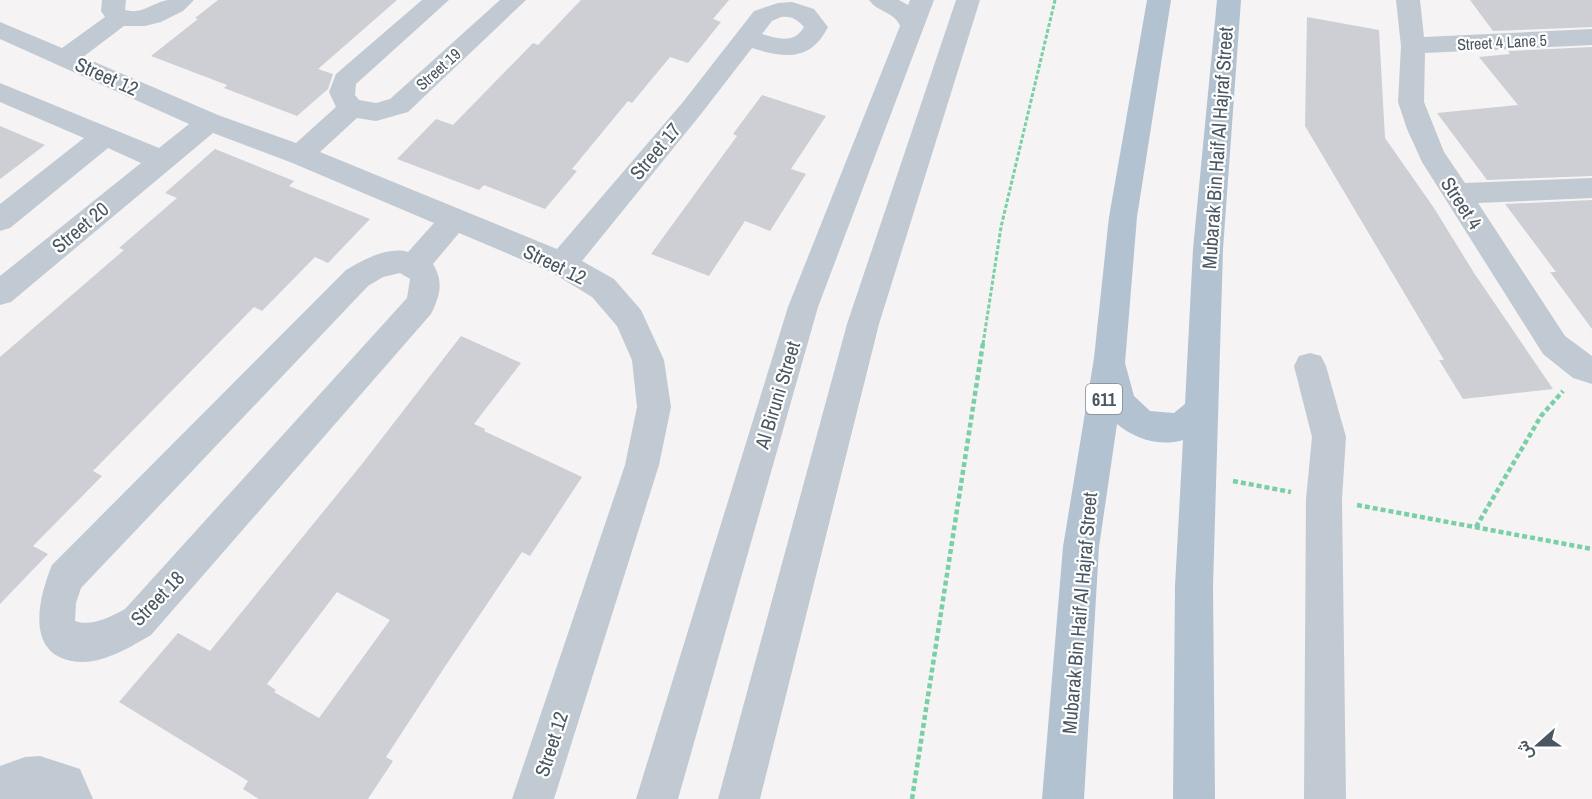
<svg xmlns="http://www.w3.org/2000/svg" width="1592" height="799" viewBox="0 0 1592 799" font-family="'Archivo Narrow',Vazirmatn,sans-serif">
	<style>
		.building { fill: #cdcfd5; fill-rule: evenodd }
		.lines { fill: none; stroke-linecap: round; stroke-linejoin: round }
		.path-far1 { stroke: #7ad0a6; stroke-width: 3; stroke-dasharray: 4 2; stroke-linecap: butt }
		.path { stroke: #7ad0a6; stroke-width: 4.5; stroke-dasharray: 5 3; stroke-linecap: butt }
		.minor { fill: #c1cad2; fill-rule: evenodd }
		.major { fill: #b3c2d1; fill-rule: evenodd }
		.labels { text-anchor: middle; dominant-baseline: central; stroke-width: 4.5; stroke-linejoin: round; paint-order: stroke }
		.far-street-label { font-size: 16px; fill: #4a5661; stroke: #fff }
		.shield { fill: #fff; stroke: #808990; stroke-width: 1.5 }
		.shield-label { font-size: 18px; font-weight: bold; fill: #4a5661 }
		.street-label { font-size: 20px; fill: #4a5661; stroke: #fff }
	</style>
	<rect width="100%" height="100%" fill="#f5f3f3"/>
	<!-- building -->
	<path class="building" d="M218,0H397L318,69L333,74L328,89L297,116L224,88L227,85L151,56L198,19L195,18Z
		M581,0H729L713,19L721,22L688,63L670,57L632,103L628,101L572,169L577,171L545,209L484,185L479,190L397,159L436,119L453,125L533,43L538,45Z
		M1470,0H1592V27L1493,31Z
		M1307,17L1379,30L1385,138L1434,208L1474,273L1553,389L1463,399L1439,360H1444L1305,126Z
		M1592,47V176L1487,180L1437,113L1518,105L1479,57L1510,54L1508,51Z
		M762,95L826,116L791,169L806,174L770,231L745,221L709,276L651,254L737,136L733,134Z
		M0,126L45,145L0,179Z
		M215,149L294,181L289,186L370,219L328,263L315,257L262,311L254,307L93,471L102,476L33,546L48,554L0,604V357L124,250L119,248L177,198L165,193Z
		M1592,200V329L1550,272H1556L1505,204Z
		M461,336L521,363L474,424L485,429L484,431L582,477L530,556L522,552L446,665L386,757L393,761L368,799H259L243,789L248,781L119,702L178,633L210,651L362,464ZM337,592L390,620L319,718L274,692L276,690L267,684Z"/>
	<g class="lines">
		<!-- path-far1 -->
		<path class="path-far1" d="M983,344L1001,227L1055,0"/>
		<!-- path -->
		<path class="path" d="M1233,481L1291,492
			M1357,505L1592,549
			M1476,527L1541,416L1563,391
			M912,799L983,343"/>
		<!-- minor -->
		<path class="minor" d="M102,0H126L125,10C143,15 153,2 168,0C177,0 186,0 194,0L183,11L161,22L145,26H124L83,57L218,115L296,143L336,107L329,92L336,74L422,0H449L356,84L355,95L359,100L376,103L390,99L500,0H526L408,112L376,121L357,118L320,152L557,249L683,102L754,11L778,3L792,2L814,9L828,27C810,62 785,58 752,48L701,114L582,261L614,279L641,310L664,360L671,407L659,465L554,799H512L625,465L637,407L632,360L617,326L592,297L551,272L459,233L433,264C444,282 440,296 431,314L151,635C132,646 106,662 83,662C24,661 37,601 52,565L346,270C363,260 388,246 408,252L434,223L290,162L213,133L11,302L0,305V276L141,163L108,148L10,228L0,231V204L84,138L0,102V83L159,148L189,124L0,39V22L62,48L105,17L101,11ZM781,17C791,16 797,19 804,27C794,44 778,39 762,34L772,21ZM400,273L410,279L407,298L125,609C110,617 92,627 75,621L76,603L81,588L368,286L383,277Z
			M869,0H899L908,5L910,0H934L818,307L678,799H636L788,307L900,26C895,12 877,12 869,0Z
			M956,0H980L879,324L760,799H718L847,324Z
			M1396,0H1420L1424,37L1592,29V45L1425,53L1424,102L1444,152L1465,183L1592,178V198L1478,203L1565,336L1592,356V384L1573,378L1543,354L1422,162L1407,129L1398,102L1401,46Z
			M1310,353L1321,356L1326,366L1346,437L1342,499L1346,799H1304L1306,499L1312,437L1294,366L1299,356Z
			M40,756L80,769L93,799H0V766L25,757Z"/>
		<!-- major -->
		<path class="major" d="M1147,0H1171L1137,217L1125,363L1134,396L1150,411L1174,413L1185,404L1193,249L1217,0H1241L1223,249L1213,586L1215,799H1173L1175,586L1183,440C1160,447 1135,439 1117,424L1099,547L1084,799H1042L1063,547L1094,358L1109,217Z"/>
	</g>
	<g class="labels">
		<!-- far-street labels -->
		<g class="far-street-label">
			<text transform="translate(1502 42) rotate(-3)">Street 4 Lane 5</text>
			<text transform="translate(438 69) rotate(-42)">Street 19</text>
		</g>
		<!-- shield labels -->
		<rect class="shield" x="1086" y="384" width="36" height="30" rx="4.5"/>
		<g class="shield-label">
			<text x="1104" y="399">611</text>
		</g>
		<!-- street labels -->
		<g class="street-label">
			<text transform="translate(107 76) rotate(24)">Street 12</text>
			<text transform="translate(1217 148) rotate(-86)">Mubarak Bin Haif Al Hajraf Street</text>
			<text transform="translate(655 151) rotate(-50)">Street 17</text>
			<text transform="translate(1462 203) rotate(57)">Street 4</text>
			<text transform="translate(80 227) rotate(-40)">Street 20</text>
			<text transform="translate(555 264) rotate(26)">Street 12</text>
			<text transform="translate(777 395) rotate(-73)">Al Biruni Street</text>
			<text transform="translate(157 598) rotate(-46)">Street 18</text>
			<text transform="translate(1079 613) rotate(-85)">Mubarak Bin Haif Al Hajraf Street</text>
			<text transform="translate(551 744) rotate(-72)">Street 12</text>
		</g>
	</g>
	<!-- north arrow -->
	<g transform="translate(1538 745) rotate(249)" stroke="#ffffff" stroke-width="4.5" paint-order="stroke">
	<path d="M0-4.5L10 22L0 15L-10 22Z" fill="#4a5661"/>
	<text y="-9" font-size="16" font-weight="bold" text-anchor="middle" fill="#4a5661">ش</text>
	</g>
</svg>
